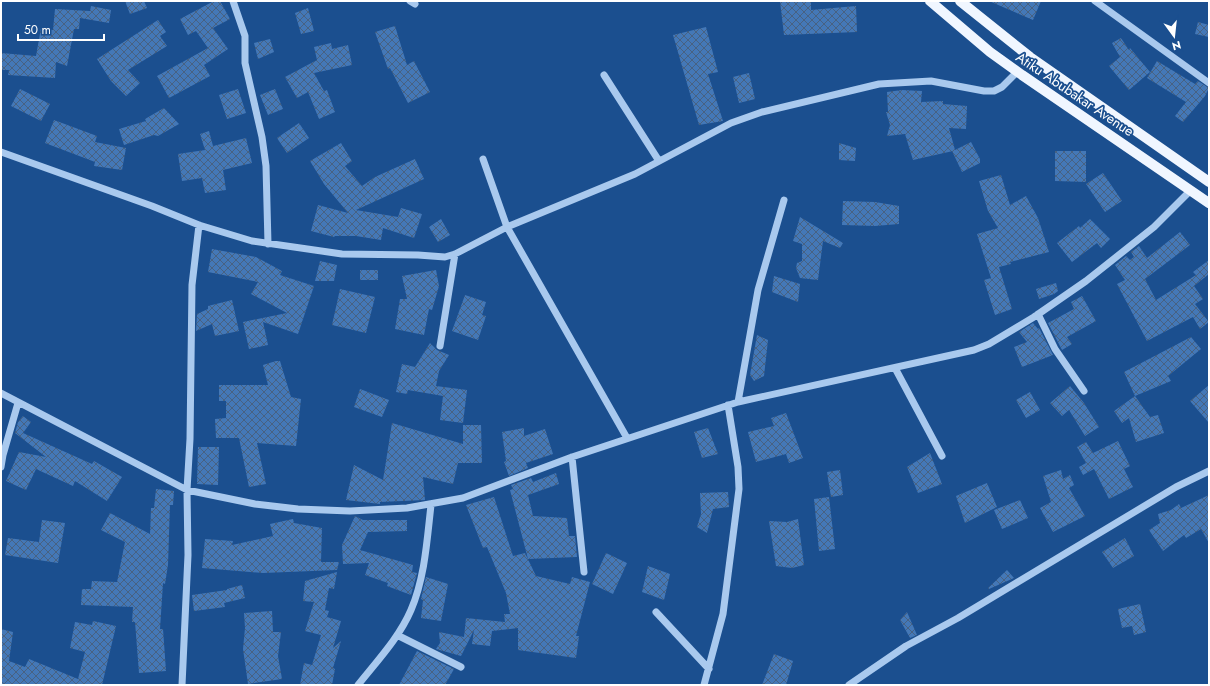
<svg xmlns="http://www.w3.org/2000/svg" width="1210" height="686" viewBox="0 0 1210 686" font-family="Jost,sans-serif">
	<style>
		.building { fill: url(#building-cross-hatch) }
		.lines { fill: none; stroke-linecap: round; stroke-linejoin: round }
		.minor { stroke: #a9c9ee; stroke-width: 7 }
		.major { stroke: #f0f6ff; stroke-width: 10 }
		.labels { text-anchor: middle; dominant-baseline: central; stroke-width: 3.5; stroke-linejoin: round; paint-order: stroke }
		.street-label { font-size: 14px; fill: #fff; stroke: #1b4f8f }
	</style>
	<defs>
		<pattern id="building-cross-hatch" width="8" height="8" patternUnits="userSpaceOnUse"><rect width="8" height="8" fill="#4478b7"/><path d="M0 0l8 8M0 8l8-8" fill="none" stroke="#486282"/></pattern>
	</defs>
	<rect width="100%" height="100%" fill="#1b4f8f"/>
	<!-- building -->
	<path class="building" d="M125,1H144L147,8L130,14Z
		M214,1H220L230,19L213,28L228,49L204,65L210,76L169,98L157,76L208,48L196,31L188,35L180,19Z
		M780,1H811V10L856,6L857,32L784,35Z
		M989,1H1041L1033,20Z
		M91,6L111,10L109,23L80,18L79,29H74L67,66L56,62L55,78L8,75L9,70H1V53L36,56L41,28L53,30L55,9L90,11Z
		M308,8L314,31L301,34L295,13Z
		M158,20L166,32L160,36L167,46L128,70L140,83L126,96L111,81L97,59Z
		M1198,22L1209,25V37L1195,34Z
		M395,26L407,65L414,61L430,92L408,103L390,68L388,69L375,32Z
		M706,27L718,72L708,74L723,121L699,125L673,35Z
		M1121,38L1129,50L1130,48L1150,72L1129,90L1109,66L1120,57L1112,43Z
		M270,39L274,52L258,59L254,43Z
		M331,43L332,49L348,45L352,65L314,73L324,91L327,90L335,112L319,119L308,92L297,98L285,77L317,60L314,47Z
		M1157,61L1195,84L1198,81L1209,88L1205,96L1183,122L1175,116L1186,102L1147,78Z
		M749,73L755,99L739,103L733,77Z
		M20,89L50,104L41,121L11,106Z
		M238,89L246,113L227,119L219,95Z
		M275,89L283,109L268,115L260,95Z
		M902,90L922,91L921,102L943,101V104L967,106L966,129L949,128L955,150L971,142L980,159V163L962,172L952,151H953L913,160L905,134L887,136L890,125L886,112H888L887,92Z
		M164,108L179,124L158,136L154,135L124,145L119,129L146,121L145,119Z
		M54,120L97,136L95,142L126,148L122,170L94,166L95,162L45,143Z
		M299,123L309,138L287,153L277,138Z
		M209,131L213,146L246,138L252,163L223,170L226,190L205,193L202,178L182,181L178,154L205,150L200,134Z
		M341,143L352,161L345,166L362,186L375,177L415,159L424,179L356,210L398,217L401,208L422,214L414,238L383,228L381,240L356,236H335L334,237L311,231L318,205L348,213L324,184L310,161Z
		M839,143L856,148L855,161L839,160Z
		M1055,151H1086V182L1055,181Z
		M1103,173L1122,201L1105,212L1086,184Z
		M1001,175L1010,205L1026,196L1038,218L1049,252L1010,262L1011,264L999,267L1012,309L995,315L984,280L991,278L977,234L998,228L988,211L979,181Z
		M843,201L875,202L899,206V224L875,226L842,225Z
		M800,217L843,243L840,248L823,241L818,280L800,278L796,268L797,263L802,261V244L793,241Z
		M441,219L450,235L438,242L429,227Z
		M1090,219L1110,239L1101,248L1097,243L1072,262L1057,243L1079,226L1080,228Z
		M1180,232L1190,245L1145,279L1156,300L1196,275L1193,272L1209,260V274L1194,286L1203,299L1195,304L1209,322L1200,329L1193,317L1147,341L1117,284L1125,280L1115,265L1126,256L1130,260L1134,257L1131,252L1139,246L1147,258Z
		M212,249L256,257L282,271L280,275L314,286L298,334L263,322L268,345L249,349L243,322L287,313L251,294L258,282L208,272Z
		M320,261L337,265L334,281H315Z
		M360,270H378V280H360Z
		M436,270L439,286L432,310L429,309L424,335L395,329L400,299H407L402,276Z
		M774,276L800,284L798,302L772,292Z
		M1056,283L1058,291L1054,294L1039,299L1036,289Z
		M340,289L375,297L366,333L332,325Z
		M465,295L486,302L482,315L486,316L478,340L452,331Z
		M1082,296L1096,321L1067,337L1072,344L1062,350L1048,323L1074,309L1071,302Z
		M232,300L239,331L215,336L212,324L196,331L197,314L208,309V306Z
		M1033,323L1038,329L1039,328L1053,355L1022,367L1014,347L1027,342L1019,332Z
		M757,335L768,340L764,376L754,381L750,375Z
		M1191,337L1201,349L1168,376L1171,381L1135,396L1150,417L1158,415L1164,433L1136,442L1129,418L1122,423L1114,411L1135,396L1124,372Z
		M430,343L437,350L449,355L439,371L436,386L467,390L463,423L440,420L443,396L408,390L407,394L396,392L402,364L415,367Z
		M276,361H280L291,397L301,399L296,446L257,443L266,484L249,487L239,438H216L215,419L226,418V401H219V385H268L263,365Z
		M1209,385V423L1190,401Z
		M1070,386L1084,403L1099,427L1085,436L1069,410L1062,416L1050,403Z
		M360,389L389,400L382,417L354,407Z
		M1030,392L1040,410L1026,418L1016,400Z
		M786,413L803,458L789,463L786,454L756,462L748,432L774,426L771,418Z
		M23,416L31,422L23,433L92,464L94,461L122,477L107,501L75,481L73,486L36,469L26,490L6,481L19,452L46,457L15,433L18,422Z
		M392,423L463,444V425H481L482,463H458L453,484L423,477L425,500L380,502V504L346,500L354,465L383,480Z
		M524,428V436L545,429L553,454L526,463L528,468L509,476L504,462L506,461L502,432Z
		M708,428L718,454L702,458L694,432Z
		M1118,441L1130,466L1124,469L1133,487L1109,499L1094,469L1083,475L1079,467L1086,463L1077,447L1086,442L1093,453Z
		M198,447H219L218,485L197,484Z
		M930,453L942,484L918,493L907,467Z
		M840,470L843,495L831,497L827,472Z
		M1061,470L1063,479L1070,475L1074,485L1069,488L1085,516L1053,532L1040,508L1051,502L1043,476Z
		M556,473L559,484L528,495L533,516L567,518L569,536H575L577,557L528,559L510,490L513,489L511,485L531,478L533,482Z
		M987,483L997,507L965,523L956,496Z
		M156,489L174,491L173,505H170L168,565L165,584L163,583L160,629H163L166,671L139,673L135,622H132L133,607L81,605L82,589H91L92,581L117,582L125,542L101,530L110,513L150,534L151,508H154Z
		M728,492L729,507L713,509L707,533L697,527L701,514L700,493Z
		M1209,495V543L1201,529L1186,538L1184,535L1163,551L1149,530L1160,523L1158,514L1171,510L1179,504L1181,508Z
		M494,497L513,556L525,553L536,576L570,584L572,577L590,582L576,636H579L576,658L518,650V628L492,631L490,646L472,644L474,630L461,656L436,649L440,643L439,632L464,637L466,618L505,622L504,614H510L506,593L487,547L483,548L466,505Z
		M829,497L835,549L819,551L814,499Z
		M1020,500L1028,518L1002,529L994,510Z
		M355,516L363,520H407V531L368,532L360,550L413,565L412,572L417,573L411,595L387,586L388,583L365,575L369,563L343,564L342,545Z
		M293,519L294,523L322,528L321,562H339L337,570L263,573L202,568L205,539L233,541L232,545L273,536L270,524Z
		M798,519L804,565L792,568L776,566L769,521L787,522Z
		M42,520L65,523L58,563L5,555L8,538L39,542Z
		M1125,538L1134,556L1113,568L1102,552Z
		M606,553L627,563L613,594L592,584Z
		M648,566L670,574L664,600L642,592Z
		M1007,570L1014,578L989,589L988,588Z
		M337,572L334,589L329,588L325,610L329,611L327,617L341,621L333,648L341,641L333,668L335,669L332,685H300L304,663L312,665L321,635L305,631L314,602L303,601L305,581Z
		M426,577L448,584L441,621L421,618L423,600L421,599Z
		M242,585L245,598L224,603L225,607L194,611L192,595L227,590V589Z
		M1140,604L1146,632L1134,635L1132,626L1122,628L1118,609Z
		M272,611L273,632H281L278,656L282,679L248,684L243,649L245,628L244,613Z
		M907,612L917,635L910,638L900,620Z
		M93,621L116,626L102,685L1,684V629L13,632L9,661L25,667L29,659L78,679L85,652L70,648L75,622L92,625Z
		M417,651L454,669L445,685H399Z
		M774,654L793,661L786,685H762Z"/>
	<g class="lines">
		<!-- minor -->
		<path class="minor" d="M233,1L245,36V63L262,137L266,166L268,244
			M410,1L415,4
			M1095,1L1209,83
			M604,75L659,161
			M1,152L152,206L199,225L252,241L342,254L418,255L445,257L455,254L507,227L635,174L731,123L762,112L879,84L931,81L984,91H994L1002,87L1017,72
			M483,159L507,227L627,438
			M1038,314L1055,349L1084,391
			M440,346L455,254
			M895,368L942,456
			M1,393L187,490L255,504L298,509L350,511L407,508L463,498L572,457L738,402L974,350L989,344L1034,317L1086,281L1154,227L1191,190
			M738,402L758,290L784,200
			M572,457L584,572
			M1,467L3,455L18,403
			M656,612L709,669
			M397,635L461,667
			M182,685L188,555L187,490L190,439L192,285L199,225
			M358,685C377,661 399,638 411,610C425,577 427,540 431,505
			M704,685L723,614L739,489L738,467L728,405
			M849,685L906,646L958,618L1176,487L1209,471"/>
		<!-- major -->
		<path class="major" d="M930,1L990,52L1022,75L1209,203
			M960,1L1030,57L1209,182"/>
	</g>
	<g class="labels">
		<!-- street labels -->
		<g class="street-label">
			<text transform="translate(1075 94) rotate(34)">Atiku Abubakar Avenue</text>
		</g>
	</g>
	<!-- border -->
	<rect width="1210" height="686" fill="none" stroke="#ffffff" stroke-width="4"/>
	<!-- north arrow -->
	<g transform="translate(1174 36) rotate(165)" stroke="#1b4f8f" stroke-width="3" paint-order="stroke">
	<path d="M0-3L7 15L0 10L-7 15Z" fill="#ffffff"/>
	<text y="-6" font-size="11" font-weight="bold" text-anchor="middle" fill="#ffffff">N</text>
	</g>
	<!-- scale -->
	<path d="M18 34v6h86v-6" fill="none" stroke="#ffffff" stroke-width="2"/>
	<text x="24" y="34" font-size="12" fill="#ffffff" stroke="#1b4f8f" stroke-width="3" paint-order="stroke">50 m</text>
</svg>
